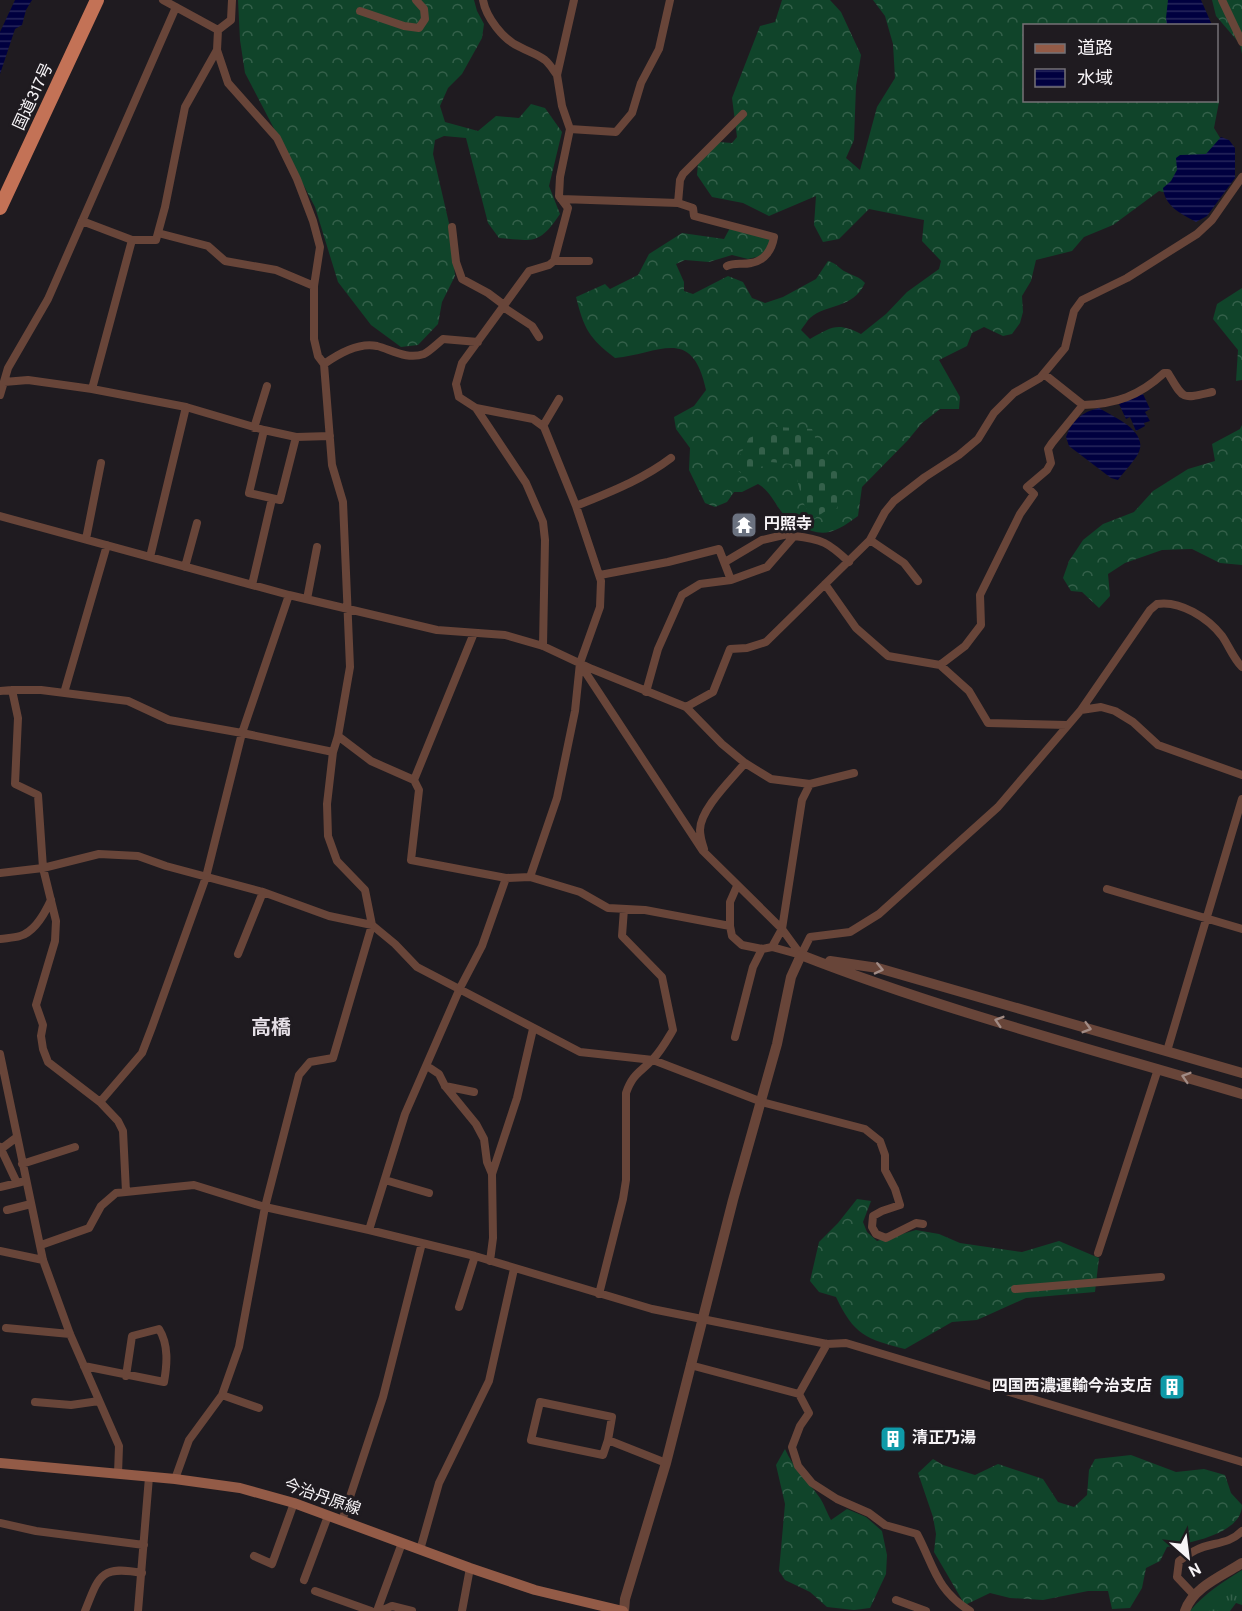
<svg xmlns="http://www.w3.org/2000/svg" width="1242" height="1611" viewBox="0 0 1242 1611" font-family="Overpass,'Noto Sans JP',sans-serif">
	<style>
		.grass { fill: url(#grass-tufts) }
		.forest { fill: url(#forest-crowns) }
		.cemetery { fill: url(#cemetery-stones) }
		.water { fill: url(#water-rules) }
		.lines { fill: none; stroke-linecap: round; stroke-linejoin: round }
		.minor { stroke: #684539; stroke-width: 8 }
		.tertiary { stroke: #684539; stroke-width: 10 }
		.secondary { stroke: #935b47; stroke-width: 10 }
		.trunk { stroke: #c37256; stroke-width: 14 }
		.oneway { stroke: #a18b85 }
		.labels { text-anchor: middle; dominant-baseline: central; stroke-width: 6; stroke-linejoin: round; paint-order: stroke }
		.street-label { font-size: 16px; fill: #f7f4f7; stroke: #1f1b20 }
		.poi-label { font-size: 16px; font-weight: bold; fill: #f7f4f7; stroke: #1f1b20; text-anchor: start }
		.quarter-label { font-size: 20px; font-weight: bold; fill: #e4dee5; stroke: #1f1b20 }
	</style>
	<defs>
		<pattern id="grass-tufts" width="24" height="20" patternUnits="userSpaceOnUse" patternTransform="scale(1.5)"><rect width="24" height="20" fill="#10442a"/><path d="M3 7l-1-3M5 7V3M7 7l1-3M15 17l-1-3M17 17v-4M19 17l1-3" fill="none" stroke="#34604a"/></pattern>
		<pattern id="forest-crowns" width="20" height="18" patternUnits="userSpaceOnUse" patternTransform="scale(1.5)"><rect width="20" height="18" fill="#10442a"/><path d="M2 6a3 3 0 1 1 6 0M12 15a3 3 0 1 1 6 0" fill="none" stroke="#34604a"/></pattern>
		<pattern id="cemetery-stones" width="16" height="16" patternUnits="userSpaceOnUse" patternTransform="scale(1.5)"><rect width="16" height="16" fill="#10442a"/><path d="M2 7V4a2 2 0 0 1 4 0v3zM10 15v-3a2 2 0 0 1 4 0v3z" fill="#34604a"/></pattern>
		<pattern id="water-rules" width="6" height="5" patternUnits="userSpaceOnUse" patternTransform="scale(1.5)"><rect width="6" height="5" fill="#00003f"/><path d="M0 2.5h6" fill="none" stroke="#26265c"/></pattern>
	</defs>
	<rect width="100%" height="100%" fill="#1f1b20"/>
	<!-- grass -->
	<path class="grass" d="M1242,1570V1605L1236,1603L1230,1611H1190C1205,1593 1223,1582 1242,1570Z"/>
	<!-- forest -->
	<path class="forest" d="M238,0H474L477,11L484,24L482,38L462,74L448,88L440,106L445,122L478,131L496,116L519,118L531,104L545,108L562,132L549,186L560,214C539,245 534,241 499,238L488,223L466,138L444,136L435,140L433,154L451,232L455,276L442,302L438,324L418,345L401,347L371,325L338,282L315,207L245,73L240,40Z
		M782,0H830L841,12L861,55L856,86L854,140L846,158L860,170L877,107L895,78L893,44L885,16L873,0H1184L1181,25L1024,26V100H1216L1217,85L1219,102L1214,128L1225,146L1167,193L1159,191L1113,225L1084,237L1072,251L1036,260L1031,281L1022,296L1023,312L1020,323L1012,334L1003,336L984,327L972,333L967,346L939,360L960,397L959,409H940L922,423L908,440L862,487L858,516C836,532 823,540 798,524C794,522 789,520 786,517C775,506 772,492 758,484L742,492H734L727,502L715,507L705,503L689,470L690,448L676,429L674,417L694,406L706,390C692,325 660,354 615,358C589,338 584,329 576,297L605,284L610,289L638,275L649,254L682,233L724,239L731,226L772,237L770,248L761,256L748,259L732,255L709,262L685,260L676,264L684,282V291L693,294L728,276L743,282L752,298L765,303L783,297L816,279L828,261C837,263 839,269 846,272C853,276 859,276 865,283C852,310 827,303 810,318C807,321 804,326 801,330L810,339C832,327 837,322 861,334L886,314L907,292L939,269L941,261L922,241L924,220L869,209L839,239L823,242L814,225L816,196L769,216L743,203L712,197L697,175L698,163L719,142L732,143L737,137L732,98L760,26L775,22Z
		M1212,0H1242V54L1240,44L1216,16Z
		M1242,288V380L1236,381L1238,350L1213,319L1217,304Z
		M1242,425V565L1220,563L1192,549L1162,550L1125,563L1108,574L1110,596L1099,608L1082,592L1071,591L1063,578L1069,561L1083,540L1103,524L1134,512L1153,491L1188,469L1215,461L1212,444L1240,429Z
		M857,1199L871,1201L863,1222L867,1232L877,1241L916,1230L939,1234L960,1243L1022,1252L1059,1241L1099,1258L1095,1292L1026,1298L977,1320L952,1322L905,1349C866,1339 854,1335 836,1297L819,1292L810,1281L819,1242L838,1223Z
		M785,1449C793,1468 808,1481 820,1498C824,1504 827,1513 831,1520L847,1509L866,1517L882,1531L887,1555L886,1574L870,1608L854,1610L827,1607L810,1592L785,1580L779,1571L785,1504L776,1465Z
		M1131,1455L1176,1472L1204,1469L1225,1475L1231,1493L1242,1505C1242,1534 1189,1543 1167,1547L1160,1561L1146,1568L1142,1588L1130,1608L1112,1609L1108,1591H1088L1043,1600L1010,1598L990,1593L965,1605L934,1552L936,1534L933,1517L918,1473L933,1459L943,1465L975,1475L998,1464L1043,1479L1058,1502L1074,1507L1087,1495L1089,1470L1095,1459Z"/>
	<!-- cemetery -->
	<path class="cemetery" d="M777,427L812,429L817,443L844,472L837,508L824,512L812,520L803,502L793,464L770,462L744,476L734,467L749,438Z"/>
	<!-- water -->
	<path class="water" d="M15,0H32L26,10L22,25L15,29L0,74V32Z
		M1168,0H1201L1212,25H1167L1166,18Z
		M1221,137L1229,140L1235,148V178L1207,216L1196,222C1182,214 1165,207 1163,188L1171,181L1177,170L1176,158L1180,155L1206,154Z
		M1143,394L1150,409L1145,412L1150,421L1144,423L1145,426L1136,431L1130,417L1126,419L1119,404Z
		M1099,408C1113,417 1150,431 1138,454C1135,460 1123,473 1118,480L1111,478L1069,446L1066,437C1072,420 1082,412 1099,408Z"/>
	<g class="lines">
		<!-- minor -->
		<path class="minor" d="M483,0C486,17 503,40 520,47C529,52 537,54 545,60C550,64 553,70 557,75
			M1222,0L1242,42
			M360,11L404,26L419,28L425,19L424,9L416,0
			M218,30L231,20L232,0
			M217,50L228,83L277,138L297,179L313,221L320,247L314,286V339L318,356L324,364
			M570,129L616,132L632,113L641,83L659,49L670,0
			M561,199L678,203L693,208L694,216L774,237C772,249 765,261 751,263C742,265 735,262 727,266
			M678,203L680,180L683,174L743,114
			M82,221L132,240H156L165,207L185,107L217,50L218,30L163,0
			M452,227L456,262L462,279L488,293L504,305
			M158,233L208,246L225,261L276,270L314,286
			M554,261H589
			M503,307L532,326L539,337
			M4,382L28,380L92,389L186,407L264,430L296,437L330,436
			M92,389L132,240
			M0,395L8,368L48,299L176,7
			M1083,405C1116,404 1139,396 1164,373H1168C1184,400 1181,399 1212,392
			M476,408L526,483L543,522L545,540L543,646
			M543,426L559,399
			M254,428L267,386
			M264,430L249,493L280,500L296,437
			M576,506C610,492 642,480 671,458
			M0,516L289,595L437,630L505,635L543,646L592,669L686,707L722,744L745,763L771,779L810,784L802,800L782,929L772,947
			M86,539L101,463
			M870,540L904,563L918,581
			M150,557L186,407
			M725,562L762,540L792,533L794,536C822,539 829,543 849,562
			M185,567L197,523
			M600,575L668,562L719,549L731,580L767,567L794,536
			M825,584L856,628L888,656L940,665L969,691L988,723L1067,725
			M252,585L272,499
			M307,599L317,547
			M580,664L703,851L782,929L801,955
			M940,665L965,646L981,625L980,595L1020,514L1034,494L1027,487L1047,470L1051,463L1048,449L1052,443L1083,405L1044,374
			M0,691L12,690
			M646,692L658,649L682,595L700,584L731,580
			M64,693L107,545
			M686,707L713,692L730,649L747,648L766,642L870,540L885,512L894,501L925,477L959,455L978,439L994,413L1014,393L1040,378L1065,348L1074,311L1082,300L1127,278L1197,234L1212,220L1242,177
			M1081,710L1150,610L1157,604C1180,600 1208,618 1222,636C1229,646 1233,658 1242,667
			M338,736L371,761L414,780L419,790L411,860L506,878
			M414,780L474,633
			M810,784L854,773
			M704,849C702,843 700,836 700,830C700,809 732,779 745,763
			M0,873L43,868L99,854L138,856L166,866L263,892L329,916L372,925L395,944L417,967L580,1052L653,1060L762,1102L865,1129L880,1141L885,1155V1170L895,1189L900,1205L882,1211L873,1216L872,1227L876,1234L886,1238L916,1223L923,1224
			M530,877L580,892L608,908L645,910L730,926V902L737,886
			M1107,889L1242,929
			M730,926L732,936L742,945L762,949L772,947L801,955
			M0,939C6,938 14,938 20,936C35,932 45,913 51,900
			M238,954L263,892
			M801,955L810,937L850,932L879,914L998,807L1081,710L1101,707L1115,711L1133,722L1158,745L1242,775
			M735,1037L753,967L762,949
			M1167,1051L1242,799
			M0,1054L43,1260L70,1334L119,1446L118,1474
			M427,1066L439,1074L445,1086L476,1124L484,1139L487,1162L492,1174
			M445,1086L474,1092
			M100,1102L142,1053L152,1027L206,877L242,733L289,595
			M0,1147L17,1183
			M1,1149L17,1137
			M22,1164L75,1147
			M385,1180L429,1193
			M0,1187L21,1182
			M126,1192L123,1131L118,1121L100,1102L48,1062L43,1049L41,1036L43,1025L36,1005L55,941L56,921L43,868L38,795L15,784L18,718L12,690H41L128,701L169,720L242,733L333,752
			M7,1210L31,1204
			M369,1230L405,1114L460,988L482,946L506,878L530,877L557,798L575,711L580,663L600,607L601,581L576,506L544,427L533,419L476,408L459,397L456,384L462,363L529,271L549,265L554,261L568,208L559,196L560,177L570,129L562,106L557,75L574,0
			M41,1245L89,1228L101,1206L116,1193L194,1185L265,1207L369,1230L475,1256L652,1309L827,1344L846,1343L1242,1462
			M0,1251L43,1260
			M1098,1253L1158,1069
			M490,1261L493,1238L492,1174L517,1098L533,1029
			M1015,1289L1161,1277
			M599,1294L623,1199L626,1180V1093C633,1073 640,1073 653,1059C661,1051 667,1040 673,1030L662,977L622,936L624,909
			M459,1307L475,1256
			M6,1328L70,1334
			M827,1344L799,1394L809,1413L800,1426L792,1447L798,1466L812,1483L837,1499L869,1513L885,1525L917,1534C934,1566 936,1590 970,1611
			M690,1365L799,1394
			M84,1366L164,1382C167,1365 169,1345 159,1329L132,1336L126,1376
			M222,1395L259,1408
			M35,1402L71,1405L99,1401
			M608,1440L612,1417L540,1402L531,1440L603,1455L608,1440L666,1463
			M175,1479L189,1440L222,1395L239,1347L265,1207L299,1075L310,1062L333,1058L372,925L365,890L337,861L328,836L327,804L333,752L338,736L350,667L343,502L332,465L324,364C338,354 359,342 377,346C392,350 407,360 424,354C430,351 437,344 443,339L478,342
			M342,1521L383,1397L422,1243
			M0,1523L36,1531L144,1545
			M420,1550L439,1483L489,1381L514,1269
			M254,1556L272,1564L294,1503
			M304,1580L328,1516
			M315,1591L371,1611
			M1194,1595L1177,1577L1179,1561C1185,1557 1190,1553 1196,1550C1211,1542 1229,1545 1242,1531
			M896,1600L926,1611
			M85,1611C99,1576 100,1565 142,1573
			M138,1611L149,1477
			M377,1611L402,1543
			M381,1611L392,1606L412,1611
			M462,1611L470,1568"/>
		<!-- tertiary -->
		<path class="tertiary" d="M801,955C944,1011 1095,1050 1242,1094
			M830,961L878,968L1242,1073
			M624,1611L625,1599L666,1463L733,1200L777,1044L791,977L801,955
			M1185,1611C1193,1587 1222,1576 1242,1563"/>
		<!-- secondary -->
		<path class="secondary" d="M0,1463L175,1479L240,1488L294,1503L470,1568L535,1590L623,1611"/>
		<!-- trunk -->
		<path class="trunk" d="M0,208L97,0"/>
	</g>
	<!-- one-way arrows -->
	<defs><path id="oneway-chevron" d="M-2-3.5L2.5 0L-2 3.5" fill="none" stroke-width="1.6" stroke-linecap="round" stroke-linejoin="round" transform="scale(1.5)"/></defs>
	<g class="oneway">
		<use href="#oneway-chevron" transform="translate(879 969) rotate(13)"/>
		<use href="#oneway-chevron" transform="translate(999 1021) rotate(-163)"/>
		<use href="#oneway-chevron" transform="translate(1087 1028) rotate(16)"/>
		<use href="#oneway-chevron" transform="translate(1186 1077) rotate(-163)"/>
	</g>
	<!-- icons -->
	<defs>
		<g id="temple-square" transform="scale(1.35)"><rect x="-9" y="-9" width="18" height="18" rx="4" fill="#6b7280" stroke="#1f1b20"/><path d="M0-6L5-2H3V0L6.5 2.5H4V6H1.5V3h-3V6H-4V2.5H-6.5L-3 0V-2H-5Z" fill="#fff"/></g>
		<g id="building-square" transform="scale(1.35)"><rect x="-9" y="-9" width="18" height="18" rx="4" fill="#0f9aa8" stroke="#1f1b20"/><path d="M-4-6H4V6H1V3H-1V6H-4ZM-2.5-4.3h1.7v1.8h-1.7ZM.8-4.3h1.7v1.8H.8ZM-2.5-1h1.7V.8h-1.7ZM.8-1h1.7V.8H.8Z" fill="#fff"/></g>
	</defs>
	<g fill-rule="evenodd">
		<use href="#temple-square" x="744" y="525"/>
		<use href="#building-square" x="1172" y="1387"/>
		<use href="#building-square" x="893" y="1439"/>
	</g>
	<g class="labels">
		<!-- street labels -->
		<g class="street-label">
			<text transform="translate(34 97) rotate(-65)">国道317号</text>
			<text transform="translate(322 1498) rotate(19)">今治丹原線</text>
		</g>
		<!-- poi labels -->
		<g class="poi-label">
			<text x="764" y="525">円照寺</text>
			<text x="1152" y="1387" text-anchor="end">四国西濃運輸今治支店</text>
			<text x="912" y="1439">清正乃湯</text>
		</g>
		<!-- quarter labels -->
		<g class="quarter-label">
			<text x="271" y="1029">高橋</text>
		</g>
	</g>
	<!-- legend -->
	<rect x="1023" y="24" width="195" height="78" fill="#1f1b20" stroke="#757276" stroke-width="1.5"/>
	<rect x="1035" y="44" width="30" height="9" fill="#935b47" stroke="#757276" stroke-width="1.5"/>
	<text x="1077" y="54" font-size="18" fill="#f7f4f7">道路</text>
	<rect x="1035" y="69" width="30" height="18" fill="url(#water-rules)" stroke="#757276" stroke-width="1.5"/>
	<text x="1077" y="84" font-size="18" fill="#f7f4f7">水域</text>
	<!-- north arrow -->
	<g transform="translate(1188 1557) rotate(152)" stroke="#1f1b20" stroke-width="4.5" paint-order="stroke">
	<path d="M0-4.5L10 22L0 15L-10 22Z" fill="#f7f4f7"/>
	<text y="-9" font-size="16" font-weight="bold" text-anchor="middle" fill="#f7f4f7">N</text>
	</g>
</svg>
